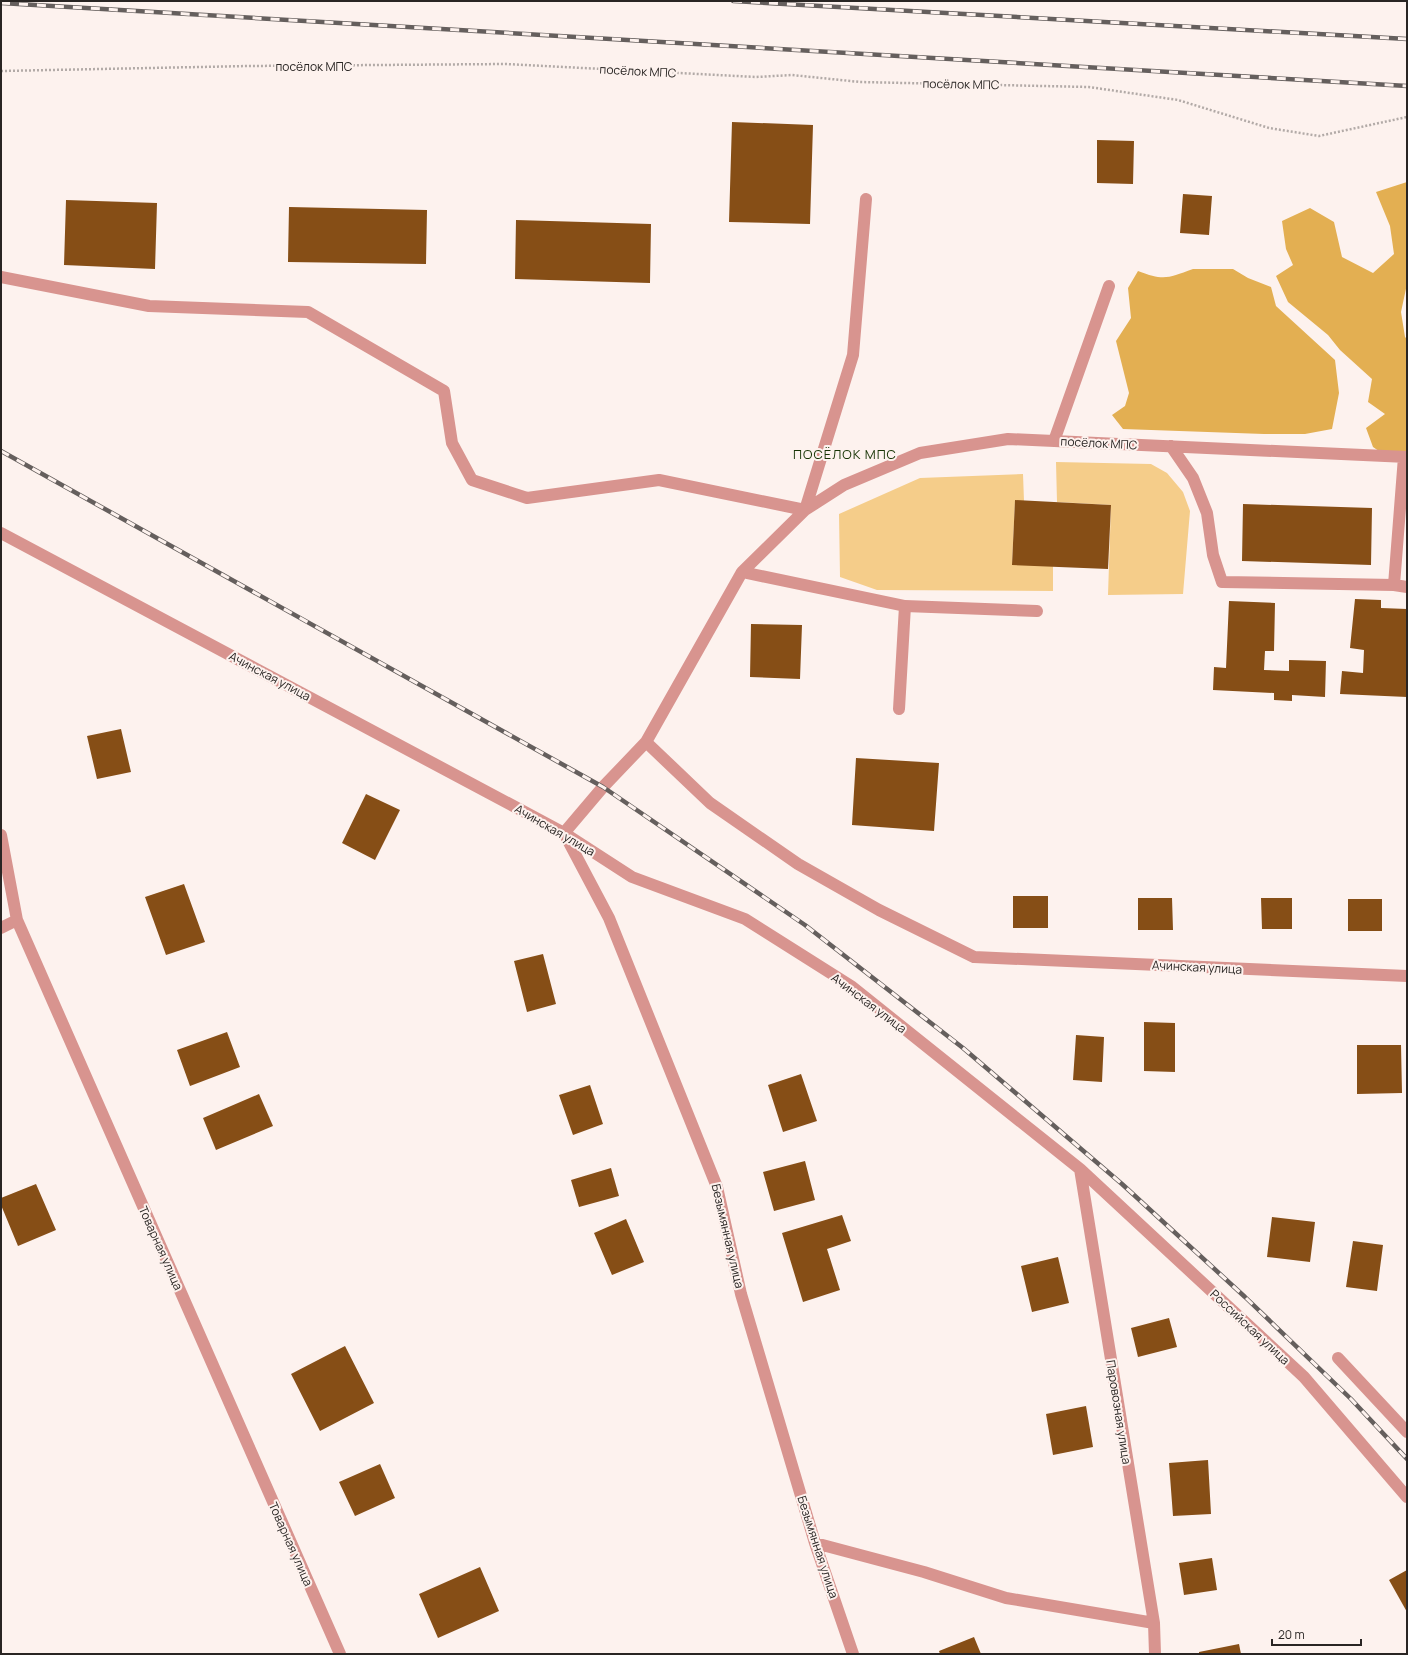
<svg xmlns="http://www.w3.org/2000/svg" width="1408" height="1655" viewBox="0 0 1408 1655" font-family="Manrope,sans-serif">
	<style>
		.green { fill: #f5cd8a }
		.forest { fill: #e3af52 }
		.building { fill: #864e16 }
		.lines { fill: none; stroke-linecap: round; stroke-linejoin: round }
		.path { stroke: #b2aaa7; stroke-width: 2.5; stroke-dasharray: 2 2; stroke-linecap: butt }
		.minor { stroke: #d8948f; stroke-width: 12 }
		.rail-casing { stroke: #655f5d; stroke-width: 4.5 }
		.rail { stroke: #fdf2ee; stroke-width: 3; stroke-dasharray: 9; stroke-linecap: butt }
		.labels { text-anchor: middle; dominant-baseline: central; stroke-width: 4; stroke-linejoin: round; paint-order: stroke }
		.street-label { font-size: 12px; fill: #292523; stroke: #fdf2ee }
		.neighbourhood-label { font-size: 13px; letter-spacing: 1px; fill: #173404; stroke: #fdf2ee }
	</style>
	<rect width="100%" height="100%" fill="#fdf2ee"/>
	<!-- green -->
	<path class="green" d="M1056,462L1151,464L1167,473L1183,492L1190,511L1183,594L1108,595L1111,505L1057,502Z
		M1023,474L1024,501H1015L1012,564L1053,566V591L877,590L840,577L839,514L920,478Z"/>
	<!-- forest -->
	<path class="forest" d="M1407,182V284L1401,312L1405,337L1407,339V457L1395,462L1373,447L1366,428L1385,414L1368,402L1372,379L1340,350L1328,335L1288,302L1276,276L1293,265L1286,249L1282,221L1310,208L1334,222L1342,257L1373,273L1394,254L1390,226L1376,192Z
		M1193,269H1233L1248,278L1271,287L1276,306L1335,360L1339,393L1332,429L1305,434H1264L1123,429L1112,415L1125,406L1129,393L1116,341L1131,318L1128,288L1138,271C1164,281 1168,278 1193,269Z"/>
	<!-- building -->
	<path class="building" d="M732,122L813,125L810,224L729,222Z
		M1097,140L1134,141L1133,184L1097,183Z
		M1183,194L1212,196L1209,235L1180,233Z
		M66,200L157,203L155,269L64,265Z
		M289,207L427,210L426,264L288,262Z
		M516,220L651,224L650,283L515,279Z
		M1015,500L1111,505L1108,569L1012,565Z
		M1243,504L1372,508L1371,565L1242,561Z
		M1355,599L1381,600V608L1407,609V697L1340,694L1342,671L1363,673L1364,650L1350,648Z
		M1229,601L1275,603L1274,651H1265L1264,670L1289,671V660L1326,661L1325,697L1292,695V701L1274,700V693L1213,690L1214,667L1226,668Z
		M751,624L802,625L800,679L750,677Z
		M121,729L131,772L97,779L87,736Z
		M856,758L939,763L934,831L852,825Z
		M366,794L400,810L375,860L342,843Z
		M184,884L205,942L166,955L145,897Z
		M1013,896H1048V928H1013Z
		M1138,898H1172L1173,930H1138Z
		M1261,898H1292V929H1262Z
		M1348,899H1382V931H1348Z
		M543,954L556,1004L527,1012L514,961Z
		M1144,1022L1175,1023V1072L1144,1071Z
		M227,1032L240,1067L190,1086L177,1050Z
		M1076,1035L1104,1037L1102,1082L1073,1080Z
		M1357,1045H1401L1402,1093L1357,1094Z
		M801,1074L817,1121L783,1132L768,1085Z
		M590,1085L603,1124L573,1135L559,1095Z
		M259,1094L273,1126L216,1150L203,1118Z
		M805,1161L815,1200L774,1211L763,1172Z
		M611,1168L619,1196L579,1207L571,1180Z
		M36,1184L56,1230L18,1246L1,1205V1198Z
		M842,1215L851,1241L827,1249L840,1290L803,1302L782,1233Z
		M1272,1217L1315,1222L1310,1262L1267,1257Z
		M626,1219L644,1262L612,1275L594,1233Z
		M1353,1241L1383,1245L1377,1291L1346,1287Z
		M1058,1257L1069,1303L1032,1312L1021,1266Z
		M1169,1318L1177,1347L1138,1357L1131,1328Z
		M345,1346L374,1403L320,1431L291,1374Z
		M1086,1406L1093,1447L1053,1455L1046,1414Z
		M1208,1460L1211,1514L1173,1516L1169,1463Z
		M380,1464L395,1498L355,1516L339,1482Z
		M1212,1558L1217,1590L1184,1595L1179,1563Z
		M480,1567L499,1611L438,1638L419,1594Z
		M1407,1570V1612L1389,1580Z
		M974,1637L981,1654H940L939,1651Z
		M1239,1644L1241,1654H1199V1652Z"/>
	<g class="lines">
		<!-- path -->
		<path class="path" d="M1,71L249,66L506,64L756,77L792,75L860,82L1089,87L1178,100L1269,128L1319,136L1407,117"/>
		<!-- minor -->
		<path class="minor" d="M1,277L149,306L308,312L444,391L452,443L472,480L527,498L659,480L805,510L844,485L920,453L1008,439L1407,457
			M1054,441L1109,286
			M1171,446L1193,478L1207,513L1213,555L1222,582L1394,585L1404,457
			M1,533L564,833L632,877L745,919L851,986L1080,1169L1304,1377L1407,1497
			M742,572L905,606L899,709
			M1394,585L1407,587
			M905,606L1037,611
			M646,742L710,803L798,864L879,910L974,957L1407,976
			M1,835L17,920L340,1654
			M1,928L17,920
			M1080,1169L1154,1623L1155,1654
			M1338,1358L1407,1432
			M815,1543L924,1572L1006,1598L1154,1623
			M853,1654L815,1543L741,1294L717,1187L609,918L564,833L603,787L646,742L742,572L805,510L853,355L866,199"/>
		<!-- rail casing -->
		<g class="rail-casing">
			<path id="rail" d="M733,1L1407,39
				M1,3L1407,86
				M1,451L603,787L805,925L963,1048L1122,1184L1245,1297L1351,1399L1407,1459"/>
		</g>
		<!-- rail -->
		<use href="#rail" class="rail"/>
	</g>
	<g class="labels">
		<!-- street labels -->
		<g class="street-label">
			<text x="314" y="66">посёлок МПС</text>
			<text transform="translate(638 71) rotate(3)">посёлок МПС</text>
			<text transform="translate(961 84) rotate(1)">посёлок МПС</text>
			<text transform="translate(1099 443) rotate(3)">посёлок МПС</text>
			<text transform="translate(270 676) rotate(28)">Ачинская улица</text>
			<text transform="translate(555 830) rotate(30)">Ачинская улица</text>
			<text transform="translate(1197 967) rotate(3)">Ачинская улица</text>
			<text transform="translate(869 1003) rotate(37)">Ачинская улица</text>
			<text transform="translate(728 1236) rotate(77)">Безымянная улица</text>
			<text transform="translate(161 1248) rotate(66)">Товарная улица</text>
			<text transform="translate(1250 1327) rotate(43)">Российская улица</text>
			<text transform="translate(1119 1412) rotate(81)">Паровозная улица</text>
			<text transform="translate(291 1544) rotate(66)">Товарная улица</text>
			<text transform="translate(818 1547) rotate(72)">Безымянная улица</text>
		</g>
		<!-- neighbourhood labels -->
		<g class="neighbourhood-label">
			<text x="845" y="454">ПОСЁЛОК МПС</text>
		</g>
	</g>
	<!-- border -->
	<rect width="1408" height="1655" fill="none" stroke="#292523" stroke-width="4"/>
	<!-- scale -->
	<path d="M1272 1639v6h89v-6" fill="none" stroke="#292523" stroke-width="2"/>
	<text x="1278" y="1639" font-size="12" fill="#292523" stroke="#fdf2ee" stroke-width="3" paint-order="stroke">20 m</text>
</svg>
